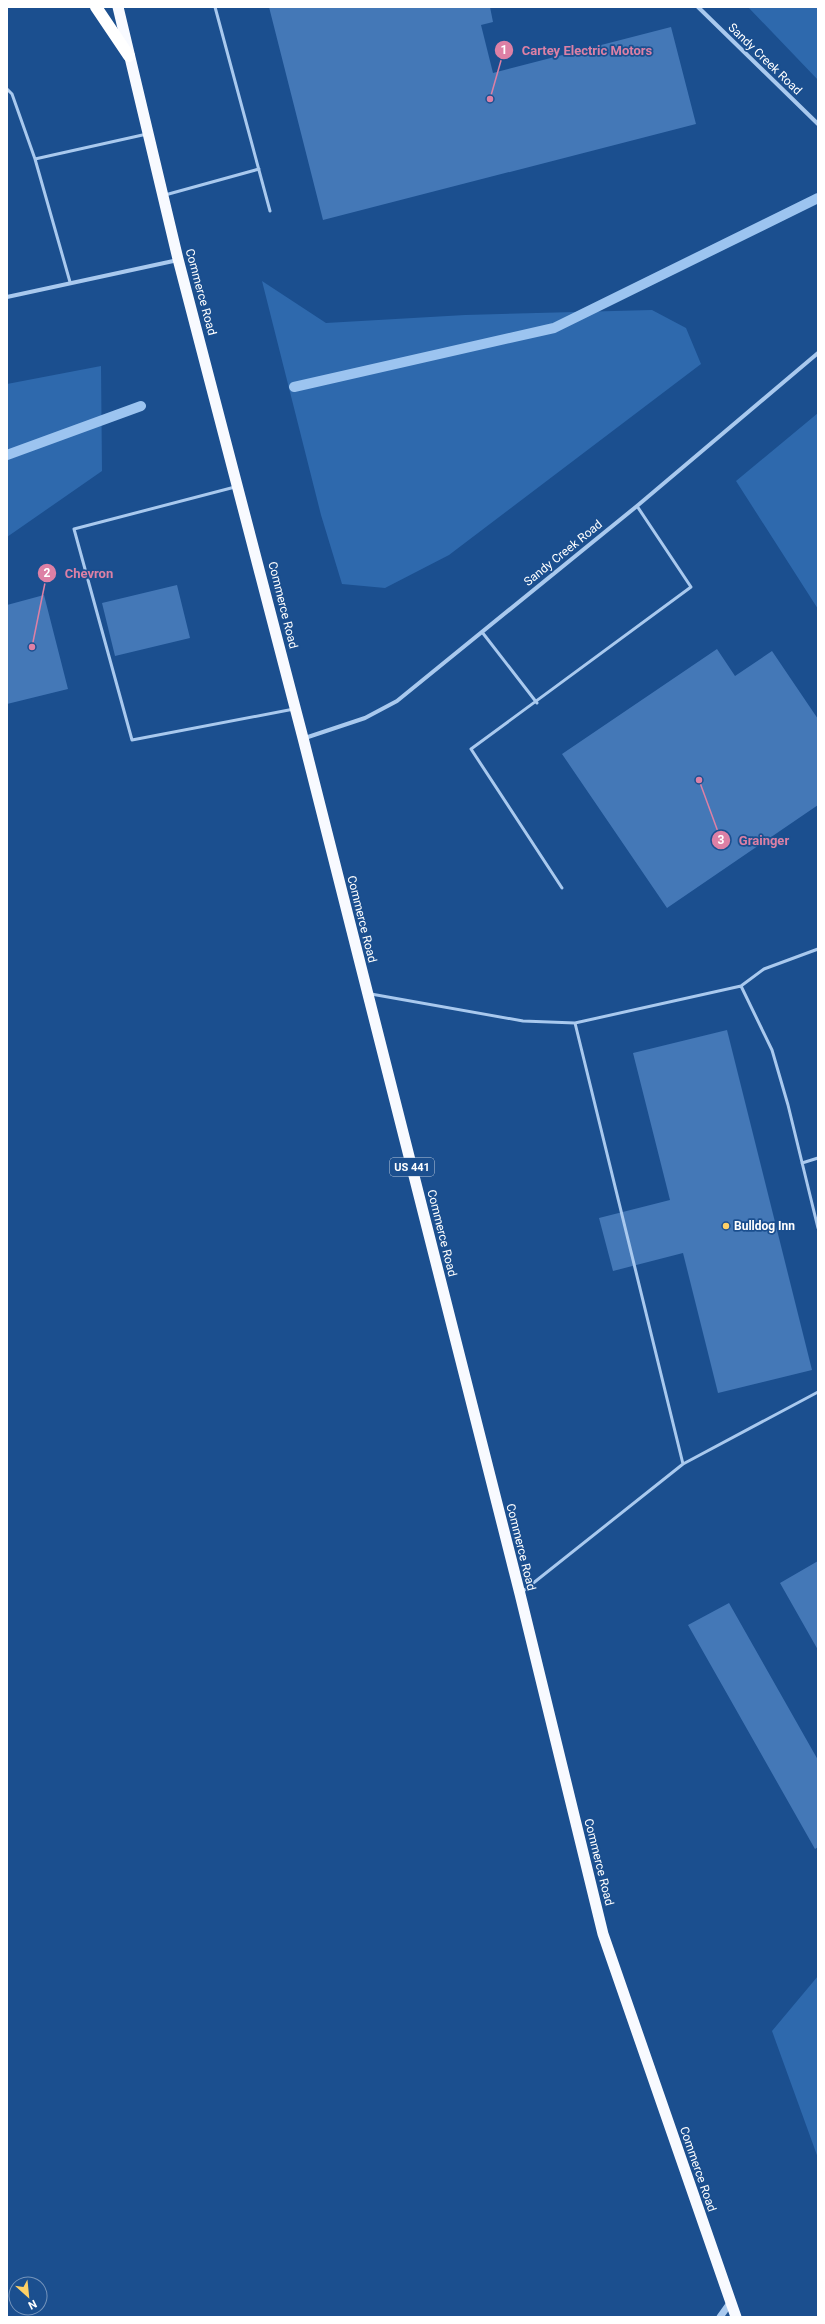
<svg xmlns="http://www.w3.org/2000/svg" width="825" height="2324" viewBox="0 0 825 2324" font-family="Roboto,sans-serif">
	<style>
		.green { fill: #2e69ad }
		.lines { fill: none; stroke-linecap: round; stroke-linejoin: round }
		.stream { stroke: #9cc4f0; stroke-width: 10 }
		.building { fill: #4478b7 }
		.service { stroke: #a9c9ee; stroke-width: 3 }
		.minor { stroke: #a9c9ee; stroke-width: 4 }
		.tertiary { stroke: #a9c9ee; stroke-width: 7 }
		.trunk { stroke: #f8faff; stroke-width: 11 }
		.motorway { stroke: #fff; stroke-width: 12 }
		.poi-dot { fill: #ffd166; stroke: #1b4f8f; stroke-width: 1.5 }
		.labels { text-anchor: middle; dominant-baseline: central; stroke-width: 3.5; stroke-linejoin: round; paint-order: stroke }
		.shield { fill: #1b4f8f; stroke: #bbcadd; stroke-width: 1 }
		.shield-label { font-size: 11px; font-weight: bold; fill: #fff }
		.street-label { font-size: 12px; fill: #fff; stroke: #1b4f8f }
		.poi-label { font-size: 12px; font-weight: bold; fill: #fff; stroke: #1b4f8f; text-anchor: start }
		.leader { fill: none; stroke: #dd80a5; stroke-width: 1.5 }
		.callout-dot { fill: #dd80a5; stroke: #1b4f8f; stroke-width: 1.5 }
		.mark-label { font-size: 12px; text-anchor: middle; font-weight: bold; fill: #fff }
		.callout-label { font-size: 13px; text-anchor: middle; font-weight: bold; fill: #dd80a5; stroke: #1b4f8f; stroke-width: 3.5; stroke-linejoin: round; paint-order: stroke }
	</style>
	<rect width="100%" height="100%" fill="#1b4f8f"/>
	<!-- green -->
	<path class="green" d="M748,7H818V80Z
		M262,281L326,323L465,315L652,310L686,328L701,364L449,555L385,588L342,584L321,515Z
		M101,366L102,471L7,537V384Z
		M818,413V609L736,481Z
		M818,1976V2158L772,2031Z"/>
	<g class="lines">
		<!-- stream -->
		<path class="stream" d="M294,387L554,328L818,198
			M7,455L141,406"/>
	</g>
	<!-- building -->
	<path class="building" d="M269,7H490L493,22L481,25L493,73L671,27L696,124L323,220Z
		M177,585L190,638L115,656L102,603Z
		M44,595L68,689L7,704V605Z
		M717,649L735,676L772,651L818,719V805L667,908L562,754Z
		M727,1030L812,1370L718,1393L683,1253L613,1271L599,1218L670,1200L633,1053Z
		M818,1561V1650L780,1583Z
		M729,1603L818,1760V1847L815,1849L688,1625Z"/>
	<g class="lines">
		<!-- service -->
		<path class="service" d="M215,7L270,211
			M7,89L12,94L35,159
			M165,195L259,169
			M70,282L35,159L147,134
			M235,487L74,529L132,740L294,709
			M482,632L537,703
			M562,888L471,749L691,587L637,506
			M741,986L764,969L818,949
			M371,994L523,1021L575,1023L683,1464
			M575,1023L741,986L772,1050L788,1105L818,1228
			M802,1163L818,1158
			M522,1592L683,1464L818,1392"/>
		<!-- minor -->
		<path class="minor" d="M698,7L818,124
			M7,297L178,260
			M305,738L365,718L397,701L637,506L818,353"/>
		<!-- tertiary -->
		<path class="tertiary" d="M720,2317L730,2303"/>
		<!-- trunk -->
		<path class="trunk" d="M118,7L178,259L303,738L520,1594L603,1934L736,2317"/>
		<!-- motorway -->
		<path class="motorway" d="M96,7L129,56"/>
	</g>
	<!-- markers -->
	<circle class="poi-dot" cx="726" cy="1226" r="4"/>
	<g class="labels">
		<!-- shield labels -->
		<rect class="shield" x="390" y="1158" width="44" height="18" rx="3"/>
		<g class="shield-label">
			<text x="412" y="1167">US 441</text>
		</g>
		<!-- street labels -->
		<g class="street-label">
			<text transform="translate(765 59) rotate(44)">Sandy Creek Road</text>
			<text transform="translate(201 292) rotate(75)">Commerce Road</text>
			<text transform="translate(563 553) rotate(-39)">Sandy Creek Road</text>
			<text transform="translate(283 605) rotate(76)">Commerce Road</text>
			<text transform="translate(362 919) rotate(76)">Commerce Road</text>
			<text transform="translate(442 1233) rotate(76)">Commerce Road</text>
			<text transform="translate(521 1547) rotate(76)">Commerce Road</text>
			<text transform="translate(599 1862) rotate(76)">Commerce Road</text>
			<text transform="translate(698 2169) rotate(71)">Commerce Road</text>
		</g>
		<!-- poi labels -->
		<g class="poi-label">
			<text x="734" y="1226">Bulldog Inn</text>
		</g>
	</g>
	<!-- callouts -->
	<path class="leader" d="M490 99L504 50M32 647L47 573M699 780L721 840"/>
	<g class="callout-dot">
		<circle cx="490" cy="99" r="4"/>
		<circle cx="32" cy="647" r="4"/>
		<circle cx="699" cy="780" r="4"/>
		<circle cx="504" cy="50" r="10"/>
		<circle cx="47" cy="573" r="10"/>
		<circle cx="721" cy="840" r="10"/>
	</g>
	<g class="mark-label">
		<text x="504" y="54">1</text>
		<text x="47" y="577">2</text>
		<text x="721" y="844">3</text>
	</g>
	<g class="callout-label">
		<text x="587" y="55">Cartey Electric Motors</text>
		<text x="89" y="578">Chevron</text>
		<text x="764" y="845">Grainger</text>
	</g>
	<!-- border -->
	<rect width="825" height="2324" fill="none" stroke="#ffffff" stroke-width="16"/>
	<!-- north arrow -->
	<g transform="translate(28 2296) rotate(153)"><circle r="19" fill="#1b4f8f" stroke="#7695bc"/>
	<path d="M0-3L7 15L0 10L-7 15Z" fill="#ffd166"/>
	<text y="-6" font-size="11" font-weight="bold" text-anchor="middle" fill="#ffffff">N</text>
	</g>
</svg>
